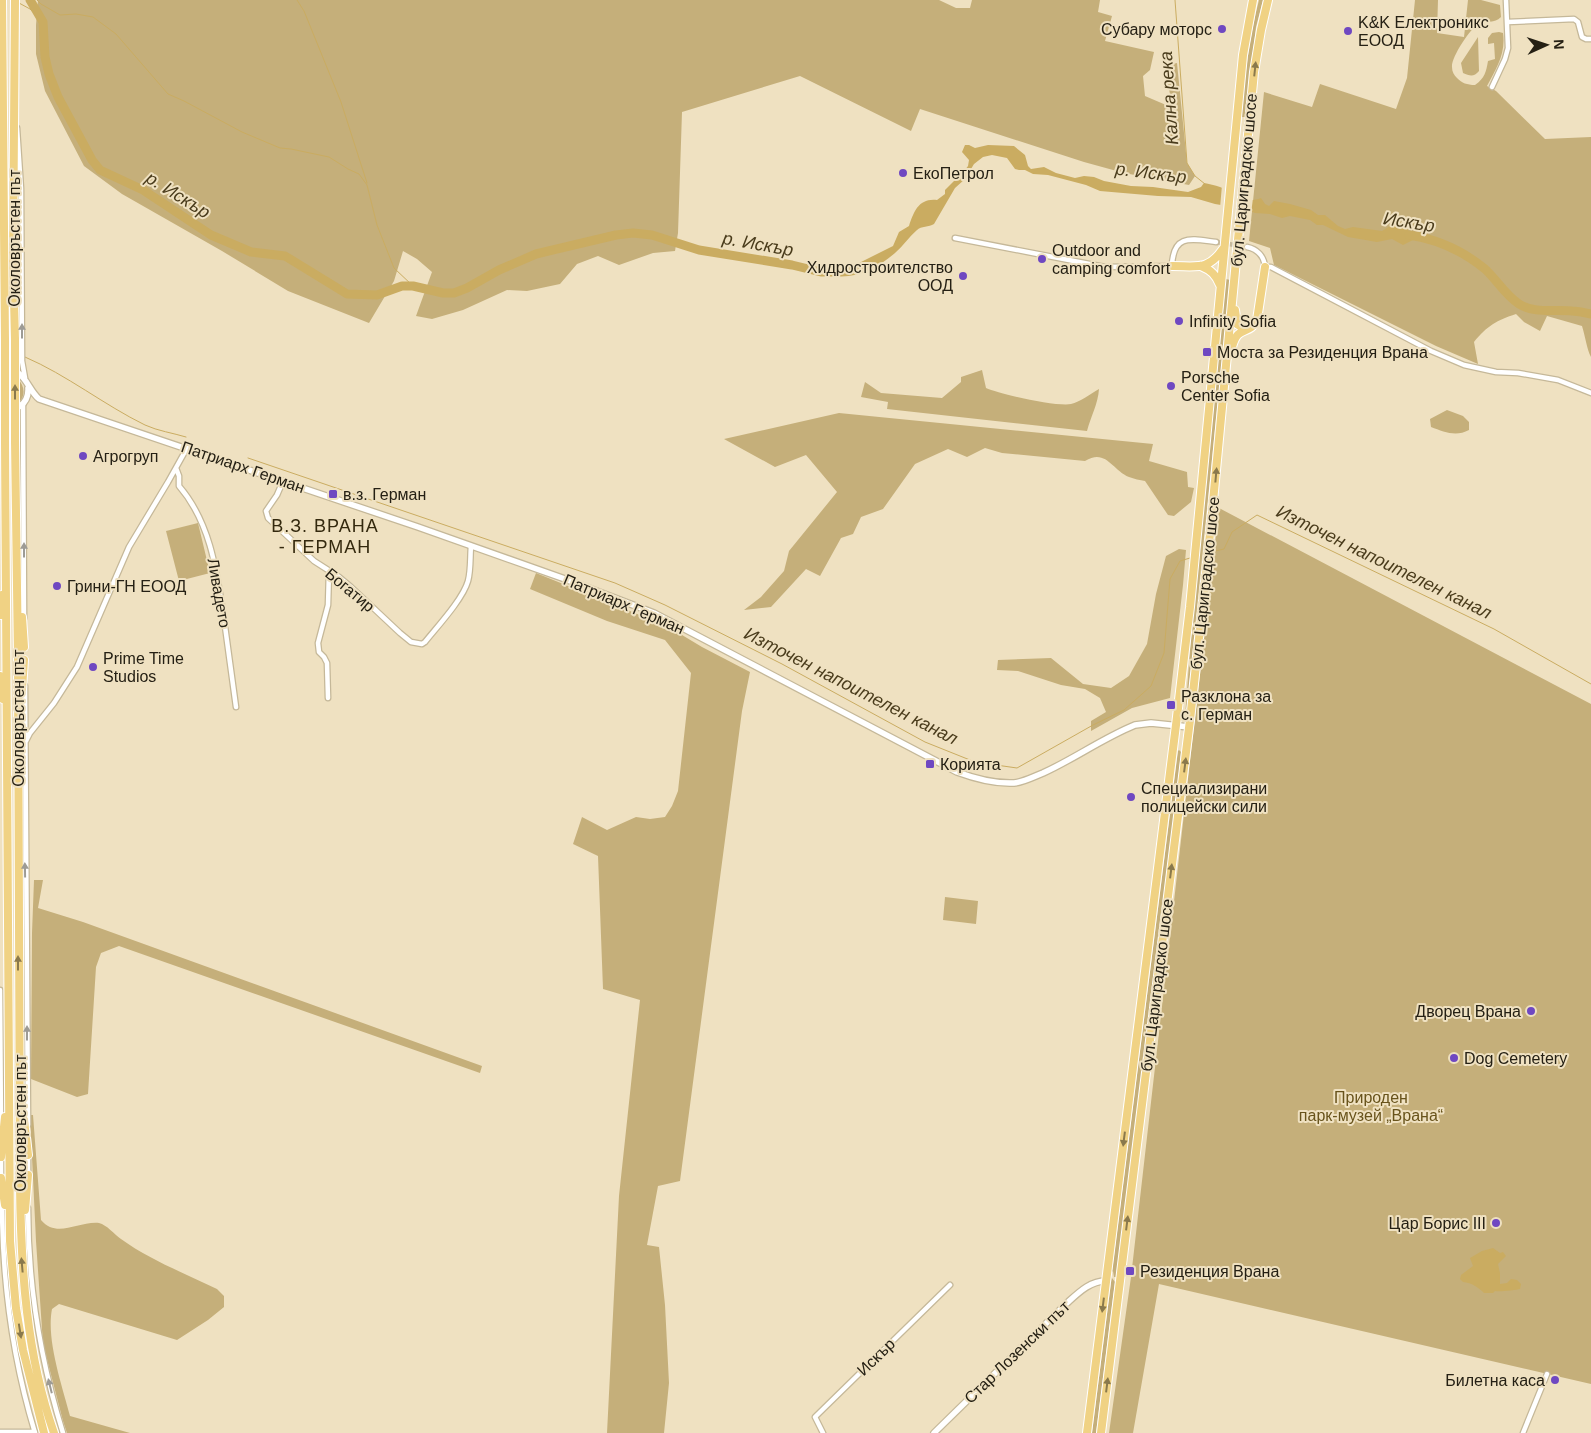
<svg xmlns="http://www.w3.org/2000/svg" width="1591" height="1433" viewBox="0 0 1591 1433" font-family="Arial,sans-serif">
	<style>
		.green { fill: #c5af7a }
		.water { fill: #caac61 }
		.pier { fill: #efe1c1 }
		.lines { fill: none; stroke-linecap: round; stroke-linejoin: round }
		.stream { stroke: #caac61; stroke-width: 1 }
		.river { stroke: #caac61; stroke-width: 9 }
		.minor-tunnel { stroke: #c7ba9e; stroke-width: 4.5; stroke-dasharray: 4.5 2; stroke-linecap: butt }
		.minor-casing { stroke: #c5b899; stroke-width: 7 }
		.tertiary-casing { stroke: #c5b899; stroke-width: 8 }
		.trunk-casing { stroke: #fff; stroke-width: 10 }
		.minor { stroke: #fff; stroke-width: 4.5 }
		.tertiary { stroke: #fff; stroke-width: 5.5 }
		.trunk { stroke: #f0d284; stroke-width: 8 }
		.trunk-bridge-casing { stroke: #fff; stroke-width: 10; stroke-linecap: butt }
		.trunk-bridge { stroke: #f0d284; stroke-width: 8 }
		.oneway { fill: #8a794c }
		.oneway2 { fill: #9d9b95 }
		.poi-dot { fill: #6f48c1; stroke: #efe1c1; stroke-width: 2 }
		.labels { text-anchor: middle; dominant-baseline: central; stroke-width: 4; stroke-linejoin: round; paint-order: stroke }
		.poi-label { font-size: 16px; fill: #252014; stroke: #efe1c1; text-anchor: start }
		.street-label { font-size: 16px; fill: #252014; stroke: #efe1c1 }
		.park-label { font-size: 16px; fill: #68531b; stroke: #efe1c1 }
		.water-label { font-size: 18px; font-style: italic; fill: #4a3c1c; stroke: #efe1c1 }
		.neighbourhood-label { font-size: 18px; letter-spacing: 1px; fill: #34290e; stroke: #efe1c1 }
	</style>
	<rect width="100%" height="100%" fill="#efe1c1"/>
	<!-- green -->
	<path class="green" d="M38,0H939L956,8H970L972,0H1100L1098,12L1112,16L1105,41L1154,52L1150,70L1143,76L1145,96L1173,108L1164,66L1177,63L1187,163L1195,176L1189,185L1124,173L1084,162L920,109L911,131L800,76L682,112L678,233L675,251L653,253L619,265L598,256L577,264L560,284L527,291L507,290L463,310L432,319L416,316L432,272L417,259L403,251L394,281L369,323L288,291L222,251L122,194L84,166L45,91L36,54V25Z
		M1259,0H1263L1256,27L1245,117H1241C1245,77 1249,38 1259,0Z
		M1415,0H1438L1437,33L1464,37L1468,0H1481L1500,5L1501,17C1494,24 1487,20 1479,24C1470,28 1451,58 1452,67C1452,72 1454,75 1457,78C1462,83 1467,85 1475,85C1485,78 1486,72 1488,61L1495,59L1494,43L1488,44V38L1492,33L1499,32L1503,33C1506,54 1496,69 1487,86L1496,91L1545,139L1591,137V357C1587,350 1585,335 1582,326L1547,316L1540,331L1524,322L1516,314C1497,320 1487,326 1474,342L1478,364L1436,346L1274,265L1270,248L1249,241L1264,92L1312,107L1320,84L1396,109L1407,78Z
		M1478,37L1479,71C1474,77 1470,76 1463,73L1461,63Z
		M1226,279L1230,280L1186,717H1185L1191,637Z
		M982,370L986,388C999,394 1058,407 1071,404C1080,402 1090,394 1099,389C1098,404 1091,416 1087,431L887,409L888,402L861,397L865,382L881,393L942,398L961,382V377Z
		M7,375L17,378C32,392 19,413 0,403V378Z
		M1447,410L1463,416L1469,422V430C1456,437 1444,432 1431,427L1430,419Z
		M839,413L1153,444L1149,461L1187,472L1188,487L1194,488L1191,502L1174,516L1168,515L1145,481C1140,480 1134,479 1129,477C1112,470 1106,448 1085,461L1002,453L985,448L967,457L948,449L915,464L883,509L861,517L853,534L841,538L820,576L806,569L771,607L744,610L761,597L784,571L789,551L837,492L806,455L775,467L724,439Z
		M1219,508L1591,704V1384L1159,1284L1133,1433H1109L1131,1277Z
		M198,523L210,573L179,581L166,531Z
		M1179,549L1186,550L1183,585L1170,698L1132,708L1091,731V721L1106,712L1100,698L1085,689L1061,685L1018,671L997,670L998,660L1051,658L1083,684L1111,688L1129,676L1147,644L1156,594L1166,556Z
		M536,573L667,626L702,647L750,672L742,711L680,1181L658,1186L647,1245L659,1247L665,1305L669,1383L664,1433H607L619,1196L640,1000L603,989L598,856L573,844L582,817L607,830L636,817L650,819L665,817L672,806L678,791L691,673L665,640L607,621L530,589Z
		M1179,750L1181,752L1173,831L1116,1277H1114L1113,1271L1112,1272L1178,751Z
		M34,880H43L38,908L83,922L482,1066L480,1073L119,946L101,953L96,967L88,1094L77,1097L31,1079L32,933Z
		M945,897L978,901L976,924L943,920Z
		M30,1115H33L41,1220C57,1239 78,1221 99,1223C107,1225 114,1234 121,1239C150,1260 184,1273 217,1289L224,1296V1307L208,1320L177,1340L59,1304L52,1309C46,1340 62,1385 70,1416L130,1433H67L63,1421L43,1344L36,1241Z
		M1112,1275V1278L1115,1282L1096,1433H1092Z"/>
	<!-- water -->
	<path class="water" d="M965,145H969L975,148L988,145L1014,146L1025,155L1028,166L1031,169L1044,167L1056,173L1075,178L1084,176L1094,177L1104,181L1131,186L1153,187L1188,192L1201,187L1204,183C1209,184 1215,185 1220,187C1235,192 1243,205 1261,198L1265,204L1269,206L1274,201L1290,204L1311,210L1318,215H1325L1338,226L1345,229L1353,227L1382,231L1393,224L1406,227L1410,233L1419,237L1403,245L1392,239L1377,242L1348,237L1323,225H1317L1310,220L1290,216L1282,218L1270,214L1255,213L1245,209L1215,204L1191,197L1158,196L1100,191L1086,185L1048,175L1033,174L1025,170H1019L1015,169L1007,158L992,155L983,157L974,164L965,179L955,188L934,224C929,227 921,226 917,230C909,237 903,246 895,253C875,270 847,284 821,272L853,266L893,246L899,232L909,226C914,211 919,198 937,200L945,194V190L965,170L968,166L969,160L962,152Z
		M1493,1248L1500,1253L1503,1252L1506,1256L1498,1264L1500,1273V1284L1507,1283L1511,1279L1517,1280L1521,1284L1520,1289C1517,1290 1499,1292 1495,1291L1493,1293H1484C1478,1287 1472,1283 1463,1282L1460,1279L1461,1275L1473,1266L1470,1258L1482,1251Z"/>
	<!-- pier -->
	<path class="pier" d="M1222,185L1239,195L1253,198L1251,214L1244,211L1220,208Z"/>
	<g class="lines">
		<!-- stream -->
		<path class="stream" d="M37,0L41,4L60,15L76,14L93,17L116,34L168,94L184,101L242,132L280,148L291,149L329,157L348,169L359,174L367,185L377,225L394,268L413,286
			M297,0L304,11L341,102L367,183
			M1175,0L1187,163L1195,176L1205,184
			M19,3L30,9L43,22
			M25,357C67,375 104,405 145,425C158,431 173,433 186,437
			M248,458L615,583L665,605L782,664L925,742L975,762L1017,768L1093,725L1124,710L1151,686L1164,653L1170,579L1180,561L1190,558
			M1211,552L1224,549L1232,532L1257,515L1494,629L1591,684"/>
		<!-- river -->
		<path class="river" d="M30,0L43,22L45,57L49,74L58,97L92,160L100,170L143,190L211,235L251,252L285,256L347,294L377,295L402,286H413L443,293H454L467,288L499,270L536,254L616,235L633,233L652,235L699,250L792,265L821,272H832
			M1409,235C1436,239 1463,251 1485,269C1497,280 1505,295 1519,304C1535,314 1555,309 1572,311C1578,311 1585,313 1591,314"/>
		<!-- minor-tunnel -->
		<path class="minor-tunnel" d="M1216,242L1247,247"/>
		<!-- minor casing -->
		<g class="minor-casing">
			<path id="minor" d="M1508,22L1574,19L1578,22L1582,37L1586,39H1591
				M1492,87L1505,59L1508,48L1506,0
				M17,128L21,189L22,361L25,378
				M955,238L1105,267L1172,266C1173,233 1192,239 1216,242
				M1247,247C1257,249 1264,256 1265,267H1271L1431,351L1464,365L1496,372L1518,373L1558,380L1591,393
				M23,405L24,618
				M176,468L179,476V486C211,523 217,573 224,619C228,648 232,678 236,707
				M283,481L277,495L266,511L268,518L314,561L339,577L351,587L400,633L411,642L422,644L425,642C437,627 463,599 468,581C471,570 470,557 471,546
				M25,686L28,1125
				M328,698L327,663L324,657L319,652L318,643L328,605L329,571
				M26,741L30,733L54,703L77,667L129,547L168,482L187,448
				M0,990L1,1126
				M28,1153V1175
				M1,1156V1178
				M2,1201C2,1280 12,1357 35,1433
				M28,1208C28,1285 40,1359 63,1433
				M0,1432H35
				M823,1433L815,1417L950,1285
				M1523,1433L1547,1374"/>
		</g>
		<!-- tertiary casing -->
		<g class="tertiary-casing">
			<path id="tertiary" d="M0,373C24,363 26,388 39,399L418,527L565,579L654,613L957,772C976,779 994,784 1014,783C1024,782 1033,777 1043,773C1074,759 1103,738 1135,725L1151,723L1189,727
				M0,408C15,414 29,404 28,388
				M934,1433L1067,1303C1078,1293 1091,1280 1107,1281"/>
		</g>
		<!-- trunk casing -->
		<g class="trunk-casing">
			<path id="trunk" d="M2,0L5,340
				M15,0L13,258L15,340
				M1172,266C1197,266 1208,271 1223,249
				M1201,266C1211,270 1216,275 1220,285
				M1235,310L1237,324L1245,329
				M1232,347C1238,324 1249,336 1257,320L1265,267
				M5,441L10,1241L16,1308L23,1350L44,1433
				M15,441L18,659L20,1186C21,1269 26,1354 54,1433
				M0,615L2,595
				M22,617L24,647
				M0,676L3,699
				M22,689L24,660
				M24,1120L28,1155
				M1,1157L5,1117
				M1,1178L5,1205
				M25,1210L28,1175
				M1087,1433L1176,725L1190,607L1243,55L1253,0
				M1101,1433L1190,720L1206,575L1254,72L1261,30L1268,0"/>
		</g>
		<!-- minor -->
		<use href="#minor" class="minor"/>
		<!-- tertiary -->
		<use href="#tertiary" class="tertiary"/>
		<!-- trunk -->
		<use href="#trunk" class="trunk"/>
		<!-- trunk-bridge casing -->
		<g class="trunk-bridge-casing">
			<path id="trunk-bridge" d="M5,340V441
				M15,340V441"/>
		</g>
		<!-- trunk-bridge -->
		<use href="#trunk-bridge" class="trunk-bridge"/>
	</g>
	<!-- one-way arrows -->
	<defs><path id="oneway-solid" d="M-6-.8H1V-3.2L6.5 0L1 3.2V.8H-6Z" transform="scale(1.25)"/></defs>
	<g class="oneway">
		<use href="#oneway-solid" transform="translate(1255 69) rotate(-84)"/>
		<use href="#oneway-solid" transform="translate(15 392) rotate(-90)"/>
		<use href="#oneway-solid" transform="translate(1216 475) rotate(-85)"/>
		<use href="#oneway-solid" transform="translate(1185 765) rotate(-83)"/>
		<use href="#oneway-solid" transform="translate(1171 871) rotate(-83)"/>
		<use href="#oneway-solid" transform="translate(18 963) rotate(-90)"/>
		<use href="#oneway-solid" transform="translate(1124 1139) rotate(97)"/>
		<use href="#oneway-solid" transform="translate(1127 1223) rotate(-83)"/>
		<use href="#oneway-solid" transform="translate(22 1265) rotate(-95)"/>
		<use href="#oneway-solid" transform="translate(1103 1305) rotate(97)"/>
		<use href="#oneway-solid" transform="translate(20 1331) rotate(81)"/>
		<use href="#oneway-solid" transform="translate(1107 1385) rotate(-83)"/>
	</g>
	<g class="oneway2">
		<use href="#oneway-solid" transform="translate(22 331) rotate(-90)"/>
		<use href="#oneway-solid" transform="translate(24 550) rotate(-90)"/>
		<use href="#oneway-solid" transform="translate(25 870) rotate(-91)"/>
		<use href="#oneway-solid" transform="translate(27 1033) rotate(-90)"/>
		<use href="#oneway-solid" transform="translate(50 1386) rotate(-104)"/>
	</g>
	<!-- markers -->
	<g class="poi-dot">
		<circle cx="1222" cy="29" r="5"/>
		<circle cx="1348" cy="31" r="5"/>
		<circle cx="903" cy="173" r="5"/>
		<circle cx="1042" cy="259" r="5"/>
		<circle cx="963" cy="276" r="5"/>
		<circle cx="1179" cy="321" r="5"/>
		<rect x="1202" y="347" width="10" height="10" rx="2.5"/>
		<circle cx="1171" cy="386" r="5"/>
		<circle cx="83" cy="456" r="5"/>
		<rect x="328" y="489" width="10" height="10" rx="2.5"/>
		<circle cx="57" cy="586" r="5"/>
		<circle cx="93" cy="667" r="5"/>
		<rect x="1166" y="700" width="10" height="10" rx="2.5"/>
		<rect x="925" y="759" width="10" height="10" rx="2.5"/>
		<circle cx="1131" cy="797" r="5"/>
		<circle cx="1531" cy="1011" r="5"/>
		<circle cx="1454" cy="1058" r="5"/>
		<circle cx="1496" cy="1223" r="5"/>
		<rect x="1125" y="1266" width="10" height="10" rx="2.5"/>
		<circle cx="1555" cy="1380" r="5"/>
	</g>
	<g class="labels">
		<!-- poi labels -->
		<g class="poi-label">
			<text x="1358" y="22">K&amp;K Електроникс<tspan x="1358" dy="18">ЕООД</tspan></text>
			<text x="1212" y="29" text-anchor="end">Субару моторс</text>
			<text x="913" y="173">ЕкоПетрол</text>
			<text x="1052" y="250">Outdoor and<tspan x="1052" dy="18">camping comfort</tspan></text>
			<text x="953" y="267" text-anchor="end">Хидростроителство<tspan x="953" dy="18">ООД</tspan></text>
			<text x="1189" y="321">Infinity Sofia</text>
			<text x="1217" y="352">Моста за Резиденция Врана</text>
			<text x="1181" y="377">Porsche<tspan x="1181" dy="18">Center Sofia</tspan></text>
			<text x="93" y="456">Агрогруп</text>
			<text x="343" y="494">в.з. Герман</text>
			<text x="67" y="586">Грини-ГН ЕООД</text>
			<text x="103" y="658">Prime Time<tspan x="103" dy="18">Studios</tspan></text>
			<text x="1181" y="696">Разклона за<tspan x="1181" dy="18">с. Герман</tspan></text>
			<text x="940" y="764">Корията</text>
			<text x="1141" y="788">Специализирани<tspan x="1141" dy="18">полицейски сили</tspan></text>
			<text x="1521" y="1011" text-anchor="end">Дворец Врана</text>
			<text x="1464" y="1058">Dog Cemetery</text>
			<text x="1486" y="1223" text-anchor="end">Цар Борис III</text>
			<text x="1140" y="1271">Резиденция Врана</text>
			<text x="1545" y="1380" text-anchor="end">Билетна каса</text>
		</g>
		<!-- street labels -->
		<g class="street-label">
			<text transform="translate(1244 180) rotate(-85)">бул. Цариградско шосе</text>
			<text transform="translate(14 238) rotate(-90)">Околовръстен път</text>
			<text transform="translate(243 467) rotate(19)">Патриарх Герман</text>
			<text transform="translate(1205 583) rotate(-84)">бул. Цариградско шосе</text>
			<text transform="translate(350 590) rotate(40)">Богатир</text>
			<text transform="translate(219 593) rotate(80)">Ливадето</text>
			<text transform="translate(624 604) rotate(23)">Патриарх Герман</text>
			<text transform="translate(18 718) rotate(-90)">Околовръстен път</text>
			<text transform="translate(1157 985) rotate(-83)">бул. Цариградско шосе</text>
			<text transform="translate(20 1123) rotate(-90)">Околовръстен път</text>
			<text transform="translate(1017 1352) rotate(-44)">Стар Лозенски път</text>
			<text transform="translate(876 1357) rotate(-44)">Искър</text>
		</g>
		<!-- park labels -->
		<g class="park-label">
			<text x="1371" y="1097">Природен<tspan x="1371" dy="18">парк-музей „Врана“</tspan></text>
		</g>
		<!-- water labels -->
		<g class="water-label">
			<text transform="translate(1169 98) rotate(-94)">Кална река</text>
			<text transform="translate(1151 173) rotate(7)">р. Искър</text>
			<text transform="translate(178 195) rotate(32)">р. Искър</text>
			<text transform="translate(1409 222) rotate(9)">Искър</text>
			<text transform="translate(758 244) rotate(10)">р. Искър</text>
			<text transform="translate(1384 562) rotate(26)">Източен напоителен канал</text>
			<text transform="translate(851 686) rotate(27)">Източен напоителен канал</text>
		</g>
		<!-- neighbourhood labels -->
		<g class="neighbourhood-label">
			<text x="325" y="526">В.З. ВРАНА<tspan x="325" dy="21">- ГЕРМАН</tspan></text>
		</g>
	</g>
	<!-- north arrow -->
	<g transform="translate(1546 45) rotate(87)" stroke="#efe1c1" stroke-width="4" paint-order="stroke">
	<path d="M0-4L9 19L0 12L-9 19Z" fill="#252014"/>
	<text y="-8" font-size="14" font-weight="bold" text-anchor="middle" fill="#252014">N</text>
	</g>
</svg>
